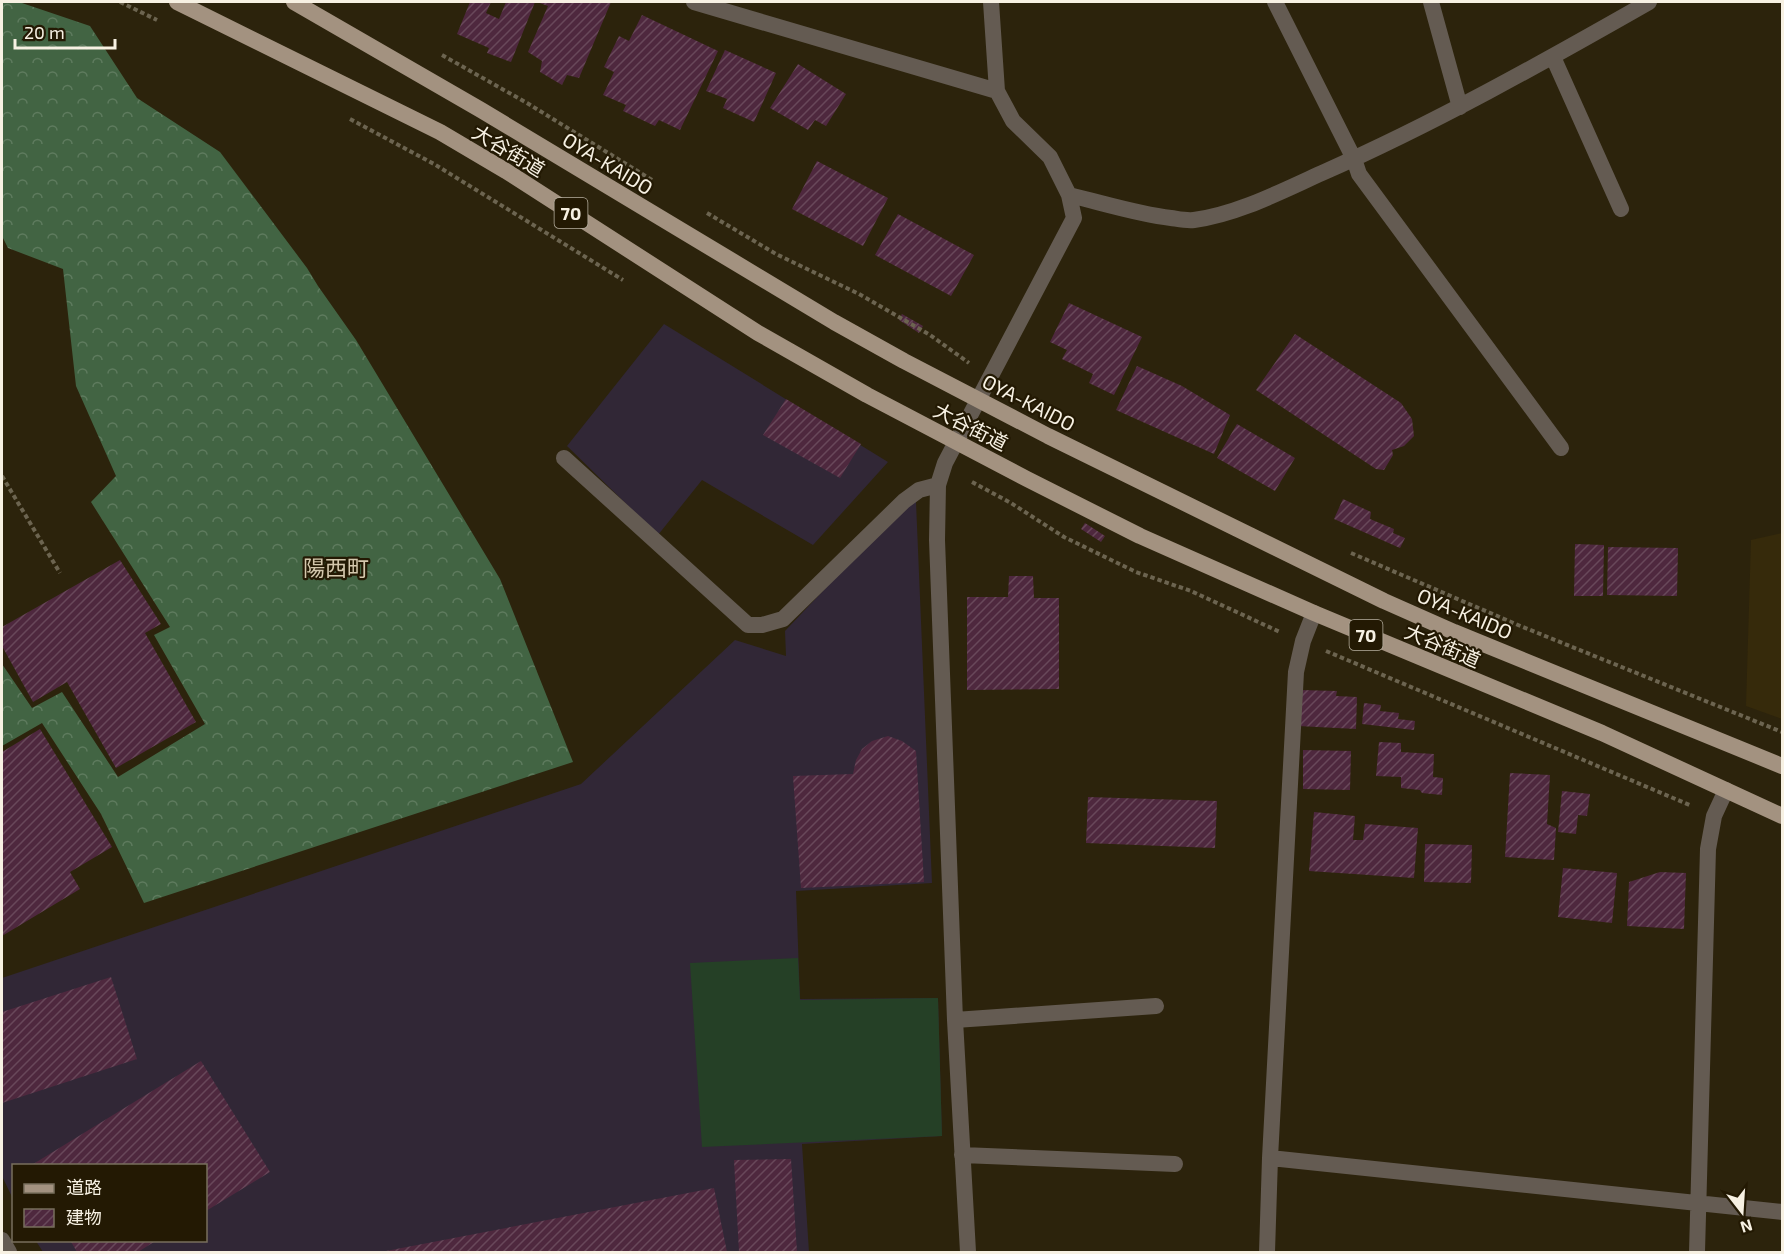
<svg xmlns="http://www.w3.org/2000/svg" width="1784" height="1254" viewBox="0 0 1784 1254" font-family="'Exo 2','Noto Sans JP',sans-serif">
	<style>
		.built { fill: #362a0b }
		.education { fill: #312736 }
		.forest { fill: url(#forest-crowns) }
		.pitch { fill: #254026 }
		.building { fill: url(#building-hatch) }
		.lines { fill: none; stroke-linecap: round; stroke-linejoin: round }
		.path { stroke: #6c6450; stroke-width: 4; stroke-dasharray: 4.5 3; stroke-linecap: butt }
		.minor { stroke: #645b52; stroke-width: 16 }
		.tertiary { stroke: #645b52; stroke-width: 16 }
		.primary { stroke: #a39280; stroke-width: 16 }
		.labels { text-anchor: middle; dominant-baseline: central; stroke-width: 4.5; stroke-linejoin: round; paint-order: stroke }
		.shield { fill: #231903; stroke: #b7b0a0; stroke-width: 1.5 }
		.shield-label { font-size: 18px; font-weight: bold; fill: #f7f1e3 }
		.street-label { font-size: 20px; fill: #f7f1e3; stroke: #231903 }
		.quarter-label { font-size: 22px; fill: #d4c8ad; stroke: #231903 }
	</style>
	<defs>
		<pattern id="forest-crowns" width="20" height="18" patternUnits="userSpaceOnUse" patternTransform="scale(1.5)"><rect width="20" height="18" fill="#426443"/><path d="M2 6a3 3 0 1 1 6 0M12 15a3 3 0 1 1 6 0" fill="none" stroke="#5e7b5e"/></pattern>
		<pattern id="building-hatch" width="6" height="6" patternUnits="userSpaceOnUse" patternTransform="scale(1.5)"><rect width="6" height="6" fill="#4e283e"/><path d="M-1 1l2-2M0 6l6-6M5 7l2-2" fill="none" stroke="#68485a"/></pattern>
	</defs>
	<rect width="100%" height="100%" fill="#2c230c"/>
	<!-- built -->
	<path class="built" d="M1782,533V719L1746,706L1751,540Z"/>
	<!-- education -->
	<path class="education" d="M664,324L888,462L813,545L702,480L658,535L567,446Z
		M907,502H916L932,883L796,891L800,999L938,998L942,1136L802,1144L809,1252H43L36,1241L206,1240V1166H14L13,1199L2,1176V978L581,784L735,640L786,656L785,631Z"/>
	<!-- forest -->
	<path class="forest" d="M2,2H19L90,26L137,98L220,152L307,268L318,286L356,340L500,579L573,762L144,903L101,814L42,723L2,746V664L32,708L62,692L118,777L205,724L154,635L170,627L91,502L116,476L76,386L63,269L8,248L2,236Z"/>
	<!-- pitch -->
	<path class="pitch" d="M798,958L800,1000L938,998L942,1136L702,1147L690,963Z"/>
	<!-- building -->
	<path class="building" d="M470,2H491L486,13L499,19L506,2H535L511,62L487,53L489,48L457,34Z
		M537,2H611L579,78L567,75L562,85L540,72L542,61L528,52L548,6Z
		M642,15L718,51L680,130L659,120L655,126L623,111L626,105L603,95L614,72L604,67L619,36L629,41Z
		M725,50L776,73L754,122L723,108L727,99L706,91Z
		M798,64L846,94L826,126L815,120L808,130L770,108Z
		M817,161L888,198L863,246L792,209Z
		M898,214L974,255L951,296L875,255Z
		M1069,303L1142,337L1114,395L1089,383L1093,374L1062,359L1067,350L1050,342Z
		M902,314L923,326L919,333L899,320Z
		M1295,334L1401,403L1412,419L1414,436L1404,446L1392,450L1393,455L1384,470L1376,469L1256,390Z
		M1137,366L1182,386L1230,415L1214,454L1116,410Z
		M786,399L861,444L840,478L763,435Z
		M1237,424L1295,458L1275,491L1217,458Z
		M1343,499L1371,512L1370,519L1394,529L1393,533L1405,538L1400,548L1334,519Z
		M1085,523L1105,536L1101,542L1081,529Z
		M1575,544L1604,545L1603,596H1574Z
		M1608,547L1678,548L1677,596L1607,595Z
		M120,560L161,624L145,633L196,722L116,768L67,682L33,702L2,646V627Z
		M1009,576H1033L1034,598H1059V689L967,690V597H1008Z
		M1300,690L1337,691L1336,696L1357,697L1356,729L1298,726Z
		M1364,703L1381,705L1380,711L1399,713L1398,719L1415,721L1414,730L1362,724Z
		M40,729L112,847L70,872L80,889L2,936V752Z
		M888,736L902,741L916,751L924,882L801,888L793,776L853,774L856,760L862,749L872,741Z
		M1379,742L1401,743V752L1434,754L1433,777L1443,778L1442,795L1422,793L1420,790L1401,788V777L1376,776Z
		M1303,750L1351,751L1350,790L1303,789Z
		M1510,773L1550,775L1547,824L1556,828L1554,860L1505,857Z
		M1562,791L1590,794L1587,816L1578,815L1576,834L1558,832Z
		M1088,797L1217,801L1215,848L1086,843Z
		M1314,812L1355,816L1353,840H1363L1365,824L1418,828L1414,878L1309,871Z
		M1425,844L1472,845L1471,883L1424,882Z
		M1563,868L1617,873L1612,923L1558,917Z
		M1660,872L1686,873L1684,929L1627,926L1629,882Z
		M111,977L137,1059L2,1103V1012Z
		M201,1061L270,1172L206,1211V1166H30Z
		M791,1159L797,1252H739L734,1160Z
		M714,1188L727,1252H386V1251Z
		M70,1240H157L138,1252H77Z"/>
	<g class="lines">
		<!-- path -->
		<path class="path" d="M120,2L157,20
			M442,55L527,103L652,180
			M350,119L434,164L623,280
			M707,213L776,254L859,294L930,335L969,363
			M2,476L60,573
			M972,482L1011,503L1064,537L1136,572L1191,591L1280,632
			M1351,553L1518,625L1782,732
			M1326,651L1692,806"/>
		<!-- minor -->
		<path class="minor" d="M694,2L997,91
			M1275,2L1354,159L1359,174L1561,448
			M1431,2L1460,107
			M1553,57L1621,209
			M1069,195C1103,203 1137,214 1171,218C1178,219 1187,221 1194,220C1238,214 1282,191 1322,173C1435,123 1542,63 1649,2
			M564,458L748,625H762L783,619L904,501L919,490L938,485
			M955,1020L1156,1006
			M962,1155L1175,1164
			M1270,1158L1782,1212
			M968,1252L955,1020L937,540L938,485L945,463L1074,218L1069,195L1050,157L1013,121L997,91L991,2
			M1267,1252L1270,1158L1296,672L1303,641L1314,613
			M1697,1252L1708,849L1714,816L1726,790"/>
		<!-- tertiary -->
		<path class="tertiary" d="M2,1240L9,1252"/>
		<!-- primary -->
		<path class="primary" d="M177,2L440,132L506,171L758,333L867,395L1027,479L1140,536L1314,613L1602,733L1782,816
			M294,2L481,110L834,322L904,361L1048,436L1384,601L1454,632L1782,766"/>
	</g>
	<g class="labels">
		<!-- shield labels -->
		<g class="shield">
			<rect x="554.5" y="198" width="33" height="30" rx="4.5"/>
			<rect x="1349.5" y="620" width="33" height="30" rx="4.5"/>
		</g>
		<g class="shield-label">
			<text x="571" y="213">70</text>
			<text x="1366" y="635">70</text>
		</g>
		<!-- street labels -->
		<g class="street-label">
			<text transform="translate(509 150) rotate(31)">大谷街道</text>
			<text transform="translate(608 163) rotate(31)">OYA-KAIDO</text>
			<text transform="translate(1029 402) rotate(27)">OYA-KAIDO</text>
			<text transform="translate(971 426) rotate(27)">大谷街道</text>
			<text transform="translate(1465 613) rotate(23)">OYA-KAIDO</text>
			<text transform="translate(1443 645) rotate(23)">大谷街道</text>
		</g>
		<!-- quarter labels -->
		<g class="quarter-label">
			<text x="336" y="567">陽西町</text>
		</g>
	</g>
	<!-- border -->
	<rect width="1784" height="1254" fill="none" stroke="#f7f1e3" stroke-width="6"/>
	<!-- legend -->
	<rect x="12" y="1164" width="195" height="78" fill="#231903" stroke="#786f5d" stroke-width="1.5"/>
	<rect x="24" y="1184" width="30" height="9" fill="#a39280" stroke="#786f5d" stroke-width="1.5"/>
	<text x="66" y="1194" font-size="18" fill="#f7f1e3">道路</text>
	<rect x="24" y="1209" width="30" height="18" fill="url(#building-hatch)" stroke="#786f5d" stroke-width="1.5"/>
	<text x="66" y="1224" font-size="18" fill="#f7f1e3">建物</text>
	<!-- north arrow -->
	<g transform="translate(1742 1212) rotate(163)" stroke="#231903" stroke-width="4.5" paint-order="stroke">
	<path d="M0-4.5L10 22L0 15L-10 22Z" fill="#f7f1e3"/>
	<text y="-9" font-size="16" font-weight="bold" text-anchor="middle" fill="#f7f1e3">N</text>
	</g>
	<!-- scale -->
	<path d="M15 39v9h100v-9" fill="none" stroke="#f7f1e3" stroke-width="3"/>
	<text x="24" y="39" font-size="18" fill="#f7f1e3" stroke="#231903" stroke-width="4.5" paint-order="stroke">20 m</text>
</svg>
